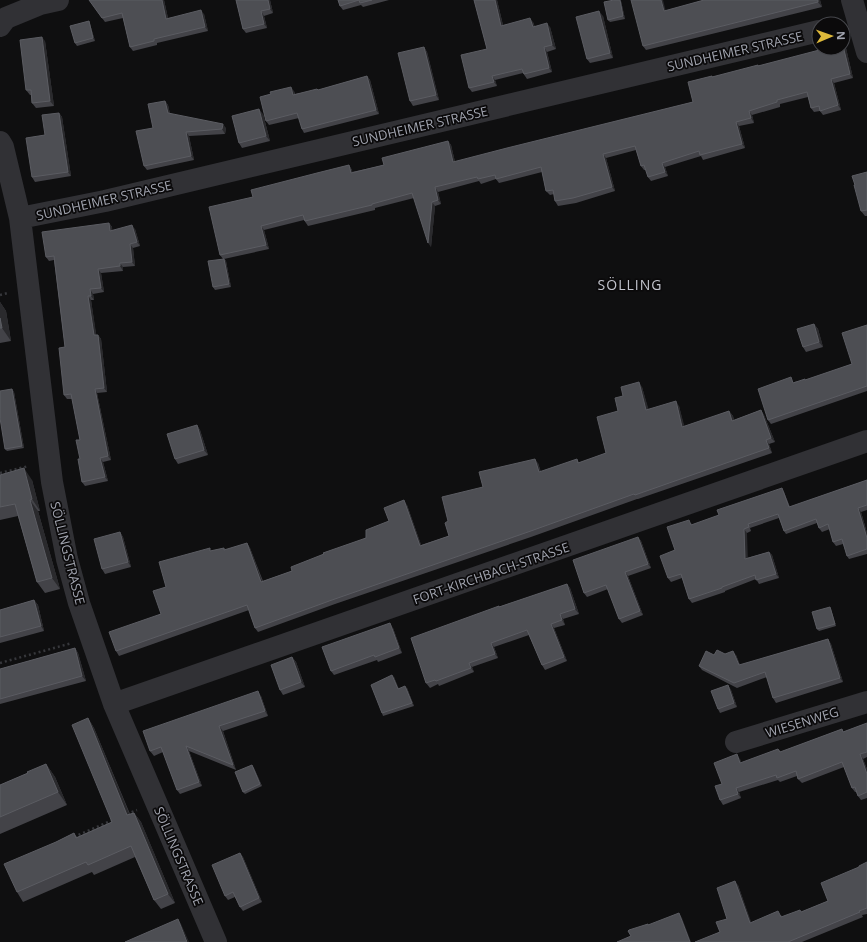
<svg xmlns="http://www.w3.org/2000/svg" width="867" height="942" viewBox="0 0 867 942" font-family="'Open Sans',sans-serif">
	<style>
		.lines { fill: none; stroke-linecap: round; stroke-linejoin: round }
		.path { stroke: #37383c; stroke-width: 2.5; stroke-dasharray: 2 3; stroke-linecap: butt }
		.minor { stroke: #313135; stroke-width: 22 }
		.wall { fill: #434348 }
		.shaded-wall { fill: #2a2a2d }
		.building { fill: #4d4e53; stroke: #5b5c62 }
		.labels { text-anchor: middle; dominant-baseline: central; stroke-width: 3.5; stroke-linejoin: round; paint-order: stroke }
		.street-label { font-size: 13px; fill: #a2a5b0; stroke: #0b0a0b }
		.neighbourhood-label { font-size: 14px; letter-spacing: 1px; fill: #c2c4cd; stroke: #0b0a0b }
	</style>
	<rect width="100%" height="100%" fill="#0f0f10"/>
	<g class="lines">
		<!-- path -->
		<path class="path" d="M0,295L8,293
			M0,473L29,466
			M0,663L72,643
			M127,814L137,810
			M74,837L113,820"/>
		<!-- minor -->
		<path class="minor" d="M852,0L867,52
			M0,26L6,18L40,4L58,0
			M0,142L3,147L20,218L52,482L67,559L79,603L114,704L216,942
			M20,218L105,201L819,31
			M114,704L867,441
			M736,742L867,702"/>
	</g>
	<!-- wall -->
	<path class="wall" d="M89,0H164L168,18L204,14L208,31L157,43V45L133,51L130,47L123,18L105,22Z
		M236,0H270L273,13L264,16L267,28L246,33L243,29Z
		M338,0H389L363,7L361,5L343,10L340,6Z
		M474,0H497L503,25L533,22L535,27H550L556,49L547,52L552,72L527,79L523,73L495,80L497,86L472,92L469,88L487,49Z
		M704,0H820L822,7L646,50L643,46L666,11Z
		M621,1L625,19L610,22L608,20Z
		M603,16L613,58L590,63L587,59Z
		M89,21L90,24L95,41L77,46L75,43Z
		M45,41L54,106L36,108L32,103L31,95H30L26,90Z
		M843,45L846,48L853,78L834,83L841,110L823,115L820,111L814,112L811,108L808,97L780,104V107L752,115L754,123L739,126L745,148L703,160L701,156L665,167L668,176L651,181L648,177L646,170H644L641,166L636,150L606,158L615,191L576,203L558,206L555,201L554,194L550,195L546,191L542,172L499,183L496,179L481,184L479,181L438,192L441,204L435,206L431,247L414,198L375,208V210L308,226L304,220L264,230L269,249L224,259L226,261L231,287L215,290L213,287L223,259L220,255L253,197L349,165L352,170V172L384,165L448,141L451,145L455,162L693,102L713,77Z
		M424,47L427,52L439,100L413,106L410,101Z
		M367,76L370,80L379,114L304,133L302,129L299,118L269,125L266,121L294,91L295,94L318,90Z
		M165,101L168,105L170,114L226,128L225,134L189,136L194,160L147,170L144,166L153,128Z
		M59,113L62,117L71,176L35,182L32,177L45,135Z
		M263,114L270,141L242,148L239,143Z
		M867,172V216H865L861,211L855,185Z
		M109,223L112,227V230L135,229L140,246L133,248L135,266L123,267V271L101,273L104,292L93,294L94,300H91L96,335H98L101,339L107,392L97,393L111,460L103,462L108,481L85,486L82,482L80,459V440L72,399H67L64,395L65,347L54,260L49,261L46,257Z
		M0,302L6,311L11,341L0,343Z
		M814,324L818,329L823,347L806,352L803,347Z
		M867,325V391L771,424L768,420L794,382L806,380L852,364Z
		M642,387L648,409L679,406L684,427L729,411L733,416L734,420L761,410L764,415L775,442L769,444L772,453L638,499H637L531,537L335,604L258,632L255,628L249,610L119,656L116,651L161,614L166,587L211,551L224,548L225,550L247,543L250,548L263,581L292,571L324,554L366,538L389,521L407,505L421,545L449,536L448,521L483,487L538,463L541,472L577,459L579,463L606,453L618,411L623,396Z
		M12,389L14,392L24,448L7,451L5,449Z
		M197,425L200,430L208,455L178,464L175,459Z
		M0,475L32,480L40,511H38L60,589L45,593L37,582L18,516L0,520Z
		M867,480V510L861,512L867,533V554L849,559L847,556L843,544L836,546L833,542L830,529L822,532L819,528L817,523L786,534L784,531L779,518L750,528L751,531L747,533V558L769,552L772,555L779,578L759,584L756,579L725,591V592L692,603L689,599L682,578L671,582L668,578L675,550L691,523L692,525L784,492L790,507Z
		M120,532L123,537L131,567L105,574L102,569Z
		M638,537L641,541L651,568L628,576L643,615L622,623L619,619L608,589L587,597L584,593Z
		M567,584L570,588L579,614L563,619L565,625L554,628L567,661L545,670L542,665L529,635L494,647L498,658L472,667L474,672L439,686L438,684L430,688L426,683L499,607Z
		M34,600L38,605L44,631L0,643V610Z
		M830,607L831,609L836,626L819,631L817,629Z
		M393,628L402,653L378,662L377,660L334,675L331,671Z
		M828,639L831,644L843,682L776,703L773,698L767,677L737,688L702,670L699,666L714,655L725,654L736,655L740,665Z
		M75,648L78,653L86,681L0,704V669Z
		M292,657L296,662L305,687L283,695L280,690Z
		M394,677L398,688H407L414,706L383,716L382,713Z
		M728,685L731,690L737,707L720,713L718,709Z
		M261,696L268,716L223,731L236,770L189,751L202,786L180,794L177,790L163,752L154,756L150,751Z
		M88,718L94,728L130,814L134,813L141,822L175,903L161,909L154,900L135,857L94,875L92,872L23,902L17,892L56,842L74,833L77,837L112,822Z
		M867,723V757L863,759L867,769V798L861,800L858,796L856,792H855L852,788L844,767L802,783L798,779L797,776L780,782L778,780L739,792L741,798L723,805L720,800L722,784L740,759L741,763L778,749L781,752L842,729L843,732Z
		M46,764L55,777L67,805L0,834V785L28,773Z
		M252,765L254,768L262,786L245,794L243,792Z
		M240,853L243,857L262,902L243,911L240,907L235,897L228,900L225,896Z
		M867,862V914L862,915L863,917L802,942H695L720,932L727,919L738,885L751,923L781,915L782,917L801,912L828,901L859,867Z"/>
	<!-- shaded-wall -->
	<path class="shaded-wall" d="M162,0H164L169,23L166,19Z
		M268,0H270L273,13L270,9Z
		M495,0H497L504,30L501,26Z
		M620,0L621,1L625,19L623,16Z
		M661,0H663L667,16L664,11Z
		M818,0H820L822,7L818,2Z
		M201,10L204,14L208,31L205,27Z
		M261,11L264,16L267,28L264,24Z
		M599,11L603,16L613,58L610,53Z
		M530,18L533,22L536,31L533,27Z
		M89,21L90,24L95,41L93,38Z
		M547,23L550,27L556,49L552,45Z
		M42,37L45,41L54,106L50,101Z
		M843,45L846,48L853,78L850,74Z
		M424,47L427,52L439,100L436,95Z
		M544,47L547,52L552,72L549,68Z
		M367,76L370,80L379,114L376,110Z
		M492,76L495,80L497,86L494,82Z
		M831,79L834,83L841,110L838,105Z
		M291,87L294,91L295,99L293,95Z
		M165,101L168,105L171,118L168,113Z
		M259,109L263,114L270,141L266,136Z
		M749,111L752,115L754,123L751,118Z
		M59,113L62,117L71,176L68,172Z
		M736,122L739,126L745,148L742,144Z
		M223,124L226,128L225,134L222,129Z
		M186,132L189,136L194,160L191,156Z
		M448,141L451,145L456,166L453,162Z
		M603,154L606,158L615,191L612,187Z
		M662,163L665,167L668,176L665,172Z
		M349,165L352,170L354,177L351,173Z
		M435,187L438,192L441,204L438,200Z
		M432,202L435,206L431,247L428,243Z
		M109,223L112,227L113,235L110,231Z
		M132,225L135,229L140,246L137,242Z
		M261,226L264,230L269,249L266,245Z
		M130,244L133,248L135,266L132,262Z
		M224,259L226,261L231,287L229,284Z
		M120,263L123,267V271L120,266Z
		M98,269L101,273L104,292L101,288Z
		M90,289L93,294L94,300L91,296Z
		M88,296L91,300L97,339L94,335Z
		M0,302L6,311L11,341L2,328L0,318Z
		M814,324L818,329L823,347L819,342Z
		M98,335L101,339L107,392L104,388Z
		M639,382L642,387L650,414L646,410Z
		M12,389L14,392L24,448L22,446Z
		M95,389L97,393L111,460L108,456Z
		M676,401L679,406L686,432L682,427Z
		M761,410L764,415L775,442L771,438Z
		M729,411L733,416L735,425L732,421Z
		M197,425L200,430L208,455L204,450Z
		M766,440L769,444L772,453L769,448Z
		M100,458L103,462L108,481L105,477Z
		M535,459L538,463L542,477L539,472Z
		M24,468L32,480L40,511L32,499Z
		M782,488L784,492L791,511L789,507Z
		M30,500L38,511L60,589L52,578Z
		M404,500L407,505L423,550L420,546Z
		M858,508L861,512L867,533V538Z
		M744,529L747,533L748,563L745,559Z
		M120,532L123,537L131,567L128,562Z
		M638,537L641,541L651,568L648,564Z
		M247,543L250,548L264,586L261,582Z
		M769,552L772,555L779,578L776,574Z
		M625,572L628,576L643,615L640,611Z
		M567,584L570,588L579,614L575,609Z
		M34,600L38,605L44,631L41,626Z
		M560,614L563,619L565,625L562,620Z
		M390,623L393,628L402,653L399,648Z
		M551,624L554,628L567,661L564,657Z
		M828,639L831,644L843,682L840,678Z
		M491,643L494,647L498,658L495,654Z
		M75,648L78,653L86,681L82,676Z
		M733,651L736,655L742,670L739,665Z
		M292,657L296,662L305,687L301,682Z
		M469,663L472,667L474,672L471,668Z
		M392,675L394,677L400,691L398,689Z
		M728,685L731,690L737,707L734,703Z
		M405,686L407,688L414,706L412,703Z
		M258,691L261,696L268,716L265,711Z
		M88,718L94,728L134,825L127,815Z
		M219,726L223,731L236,770L233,765Z
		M186,746L189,751L202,786L199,782Z
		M737,754L740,759L743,768L740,763Z
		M860,754L863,759L867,769V774Z
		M46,764L55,777L67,805L58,792Z
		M252,765L254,768L262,786L260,784Z
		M736,788L739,792L741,798L738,794Z
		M134,813L141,822L175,903L168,894Z
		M240,853L243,857L262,902L259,898Z
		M735,881L738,885L753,927L750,923Z
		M679,913L682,918L691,942H690Z
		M178,919L181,924L189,942H188Z"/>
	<!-- building -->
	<path class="building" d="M89,0H162L166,19L201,10L205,27L154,39V41L130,47L122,13L102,18Z
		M236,0H268L270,9L261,11L264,24L243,29Z
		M338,0H372L360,3L359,0L340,6Z
		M474,0H495L501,26L530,18L533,27L547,23L552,45L544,47L549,68L524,74L522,69L492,76L494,82L469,88L461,55L487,49Z
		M614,0H620L623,16L608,20L604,2Z
		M631,0H661L664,11L704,0H818V2L643,46Z
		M599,11L610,53L587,59L576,17Z
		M89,21L93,38L75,43L70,26Z
		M42,37L50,101L32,103L31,90H26L20,40Z
		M843,46L850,74L831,79L838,105L820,111L819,106L811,108L807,92L777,100V102L749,111L751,118L736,122L742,144L700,155L699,151L662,163L665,172L648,177L644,165L641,166L635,146L603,154L612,187L573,198L555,201L553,190L546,191L541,167L496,179L495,175L478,179L477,177L435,187L438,200L432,202L428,243L412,193L372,204V205L305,221L303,215L261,226L266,245L220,255L209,207L253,197L251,190L317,173L349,165L351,173L384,165L382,158L448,141L453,162L507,148L693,102L688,82L712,76V77L758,65V66L827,48H843Z
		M424,47L436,95L410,101L398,53Z
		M367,76L376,110L302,129L297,113L266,121L260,97L271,94L270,92L291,87L293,95L317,89L318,90Z
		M165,101L168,113L223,124L222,129L186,132L191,156L144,166L136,131L153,128L148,104Z
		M259,109L266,136L239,143L232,116Z
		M59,113L68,172L32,177L26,138L45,135L42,115Z
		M867,172V210L861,211L854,185H855L852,176Z
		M109,223L110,231L132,225L137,242L130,244L132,262L120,263V266L98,269L101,288L90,289L91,296H88L94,335H98L104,388L95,389L108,456L100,458L105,477L82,482L78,459H80L76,440H80L71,394L64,395L59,348L65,347L54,256L46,257L42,232Z
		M224,259L229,284L213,287L208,261Z
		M0,318L2,328H0Z
		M814,324L819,342L803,347L797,329Z
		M867,325V386L768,420L758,389L791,377L793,383L805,379V380L852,364L842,333Z
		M639,382L646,410L676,401L682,427L729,411L732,421L761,410L771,438L766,440L769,448L635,495L634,494L528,532L332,600L255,628L247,605L116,651L109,632L161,614L153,591L166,587L159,562L210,548V551L224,548V550L247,543L261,582L292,571L291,567L324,554L323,553L366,538V530L389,521L384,508L404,500L420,546L449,536L445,523L448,521L442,497L483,487L479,472L535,459L539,472L577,459L578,463L606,453L597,417L618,411L615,398L623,396L621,387Z
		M12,389L22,446L5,449L0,418V391Z
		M197,425L204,450L175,459L167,434Z
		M24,468L32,499L30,500L52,578L37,582L15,504L0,507V475Z
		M867,480V505L858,508L867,538V549L847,556L842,539L833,542L828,524L819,528L816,519L784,531L778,514L748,524L749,527L744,529L745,559L769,552L776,574L756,580L755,575L722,587V588L689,599L681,574L668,578L660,556L675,550L667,527L689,520L691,525L719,515L717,510L782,488L789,507Z
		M120,532L128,562L102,569L94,539Z
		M638,537L648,564L625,572L640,611L619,619L606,585L584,593L573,560Z
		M567,584L575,609L560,614L562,620L551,624L564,657L542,665L527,630L491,643L495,654L469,663L471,668L436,681L435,680L426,683L411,638L499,606V607Z
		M34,600L41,626L0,637V610Z
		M830,607L835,624L817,629L812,612Z
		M390,623L399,648L375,657L374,655L331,671L322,647Z
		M828,639L840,678L773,698L765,672L734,683L699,666L706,651L714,655L717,650L725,654L733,651L739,665Z
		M75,648L82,676L0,699V669Z
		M292,657L301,682L280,690L271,665Z
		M392,675L398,689L405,686L412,703L382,713L371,685Z
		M728,685L734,703L718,709L711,691Z
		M258,691L265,711L219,726L233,765L186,746L199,782L177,790L161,747L150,751L143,731Z
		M88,718L127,815L134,813L168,894L154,900L131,846L88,865L86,862L17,892L4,864L56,842L74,833L76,838L112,822L72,725Z
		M867,723V752L860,754L867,774V792L858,796L855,787L852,788L842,762L798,779L796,771L777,778L776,775L736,788L738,794L720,800L715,786L722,784L714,763L737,754L740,763L778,749L780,752L842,729L843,732Z
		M46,764L58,792L0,817V785L28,773L27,772Z
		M252,765L260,784L243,792L235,772Z
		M240,853L259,898L240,907L233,892L225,896L212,865Z
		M867,862V908L859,911L860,912L788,942H695L720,932L716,922L727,919L717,888L735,881L750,923L778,911L781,917L800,910L801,912L828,901L821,883L859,867V866Z
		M679,913L690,942H617L631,936L628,931L629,930L648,924V925Z
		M178,919L187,942H125Z"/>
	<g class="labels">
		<!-- street labels -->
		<g class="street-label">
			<text transform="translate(735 51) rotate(-13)">SUNDHEIMER STRASSE</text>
			<text transform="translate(420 126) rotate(-13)">SUNDHEIMER STRASSE</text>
			<text transform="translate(104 200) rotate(-13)">SUNDHEIMER STRASSE</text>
			<text transform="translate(68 553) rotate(76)">SÖLLINGSTRASSE</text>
			<text transform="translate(491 573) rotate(-19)">FORT-KIRCHBACH-STRASSE</text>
			<text transform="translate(802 722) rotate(-17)">WIESENWEG</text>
			<text transform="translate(179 856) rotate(67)">SÖLLINGSTRASSE</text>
		</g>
		<!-- neighbourhood labels -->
		<g class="neighbourhood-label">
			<text x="630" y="284">SÖLLING</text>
		</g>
	</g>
	<!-- north arrow -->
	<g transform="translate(831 36) rotate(88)"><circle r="19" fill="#0b0a0b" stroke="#47484d"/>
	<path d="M0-3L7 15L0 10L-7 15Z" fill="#deb93a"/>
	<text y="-6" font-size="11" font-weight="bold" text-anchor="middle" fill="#a2a5b0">N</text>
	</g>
</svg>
